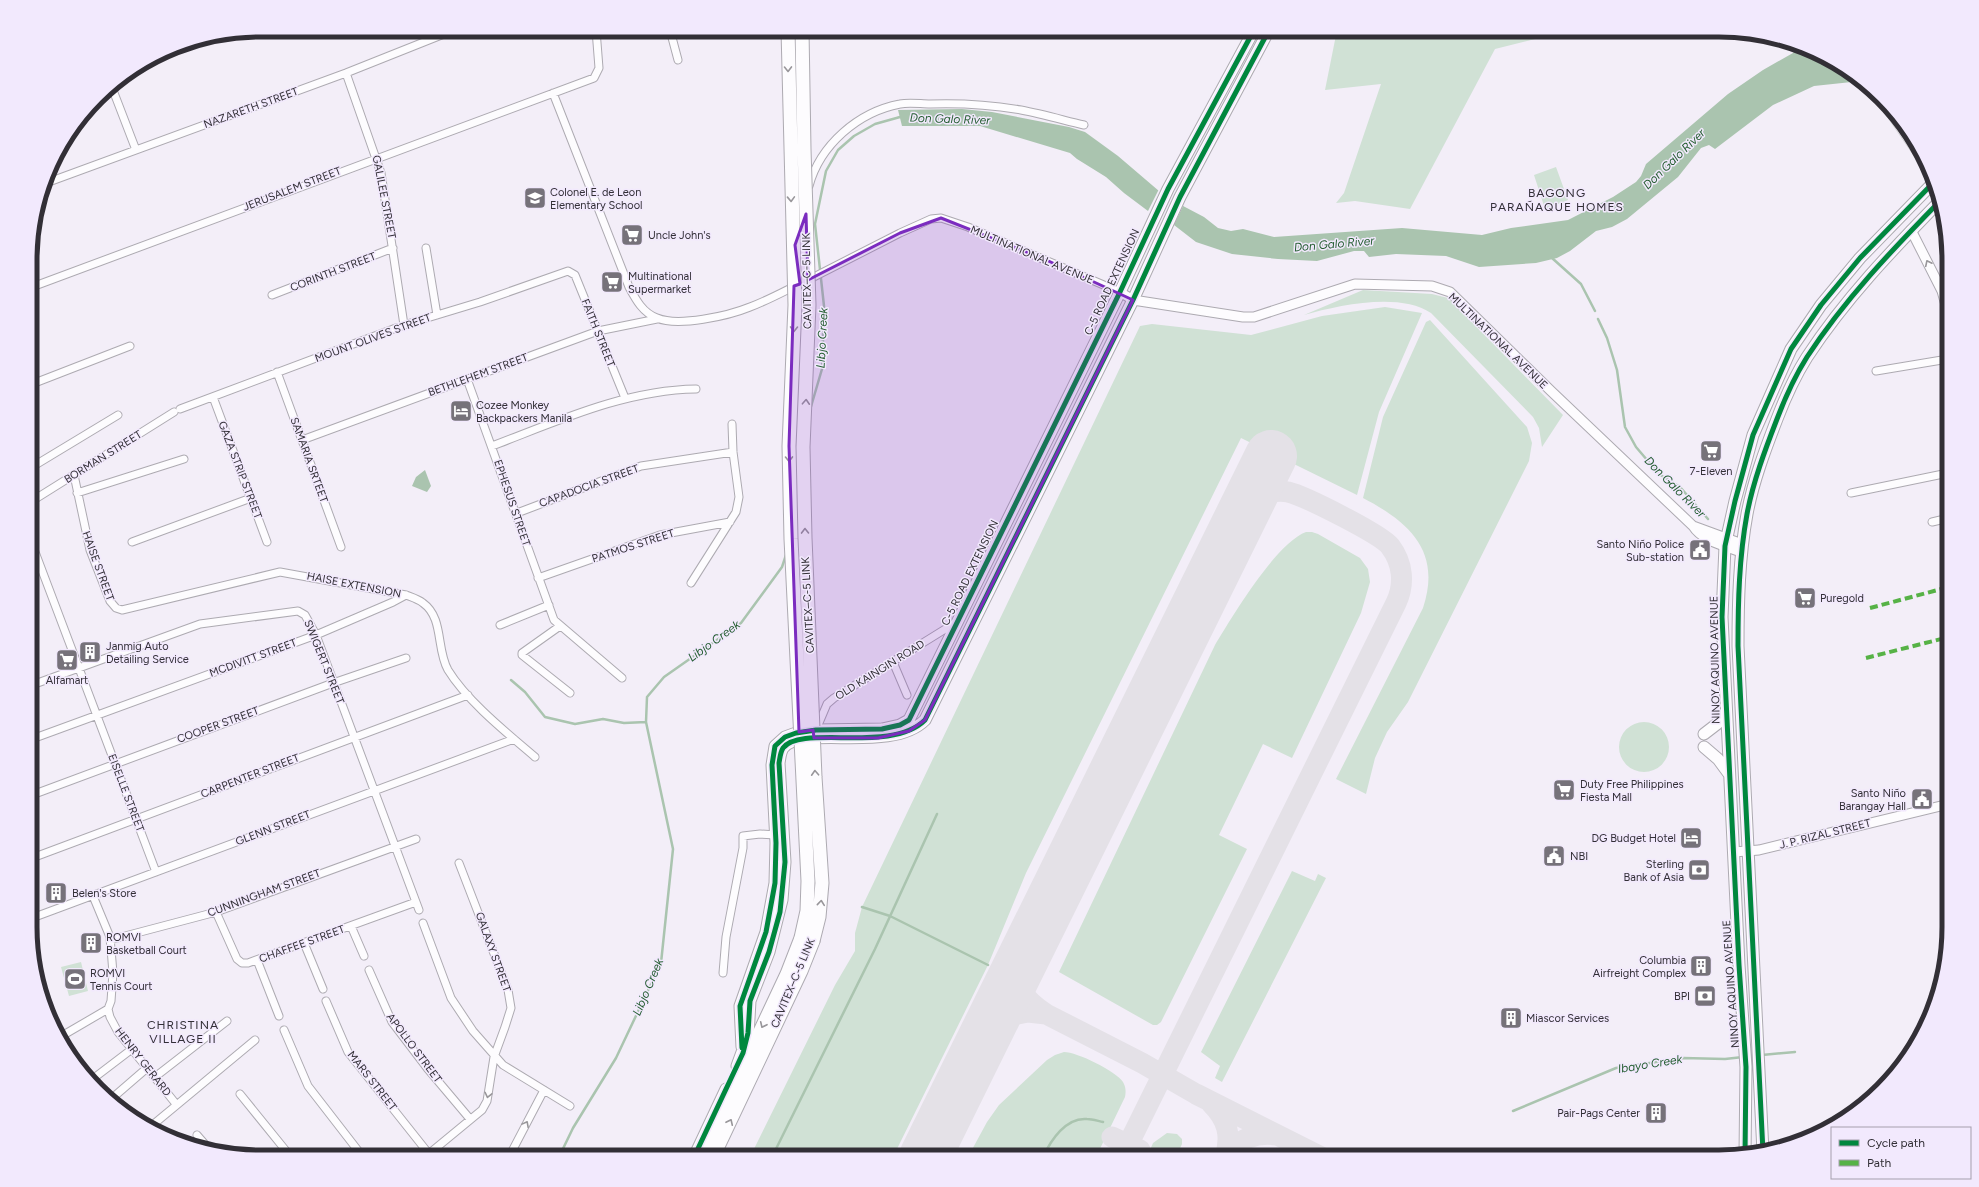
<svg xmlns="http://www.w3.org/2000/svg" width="1979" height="1187" viewBox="0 0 1979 1187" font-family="Figtree,sans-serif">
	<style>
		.green { fill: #d0e1d5 }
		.water { fill: #aac4af }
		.pier { fill: #f3eef8 }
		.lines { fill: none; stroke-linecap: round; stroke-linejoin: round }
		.stream { stroke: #aac4af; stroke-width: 2.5 }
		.taxiway { stroke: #e4e1e7; stroke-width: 21 }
		.runway { stroke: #e4e1e7; stroke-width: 52 }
		.minor-casing { stroke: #adaab1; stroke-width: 9 }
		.tertiary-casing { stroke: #adaab1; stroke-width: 11 }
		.primary-casing { stroke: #adaab1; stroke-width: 13 }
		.motorway-casing { stroke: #adaab1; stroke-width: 15 }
		.minor { stroke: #fdfcfe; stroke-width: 7 }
		.tertiary { stroke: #fdfcfe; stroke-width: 9 }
		.primary { stroke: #fdfcfe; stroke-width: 11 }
		.motorway { stroke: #fdfcfe; stroke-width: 13 }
		.tram { stroke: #d4d4d6; stroke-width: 1 }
		.motorway-bridge-casing { stroke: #adaab1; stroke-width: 15; stroke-linecap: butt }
		.motorway-bridge { stroke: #fdfcfe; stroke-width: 13 }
		.quiet { stroke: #56b246; stroke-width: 4; stroke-dasharray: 8 4; stroke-linecap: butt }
		.cycleway-casing { stroke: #f2e9fd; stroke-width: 8 }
		.cycleway { stroke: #00873e; stroke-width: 5 }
		.oneway { stroke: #98969a }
		.marked { fill: #7b2cbf; fill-opacity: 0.2; stroke: #7b2cbf; stroke-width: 3; stroke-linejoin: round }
		.labels { text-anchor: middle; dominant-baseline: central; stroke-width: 3; stroke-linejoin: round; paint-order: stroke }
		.street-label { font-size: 11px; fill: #322f36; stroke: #f2e9fd }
		.poi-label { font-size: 11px; fill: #322f36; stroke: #f2e9fd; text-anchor: start }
		.water-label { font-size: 12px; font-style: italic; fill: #245e31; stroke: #f2e9fd }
		.neighbourhood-label { font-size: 12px; letter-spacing: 1px; fill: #322f36; stroke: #f2e9fd }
		.rim { fill: none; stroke: #322f36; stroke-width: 5 }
	</style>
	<rect width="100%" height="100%" fill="#f3eef8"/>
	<!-- green -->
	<path class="green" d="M1337,30H1572L1495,49L1410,209L1355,201L1336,203L1344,193L1381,84L1325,90Z
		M1556,167L1568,200L1545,209L1534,175Z
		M1363,290L1432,294L1448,298L1563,415L1542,447L1539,428L1533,417L1431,313C1400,292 1339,305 1304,315Z
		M1385,307L1422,313L1379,412L1357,495L1241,438L1026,873L988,965L893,1157H750L835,985L855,951V933L862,907L1140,326L1152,324L1251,335L1322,316Z
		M1430,320L1527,427L1532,443L1529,461L1408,702L1387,732L1375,758L1366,794L1336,779L1423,608C1442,551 1409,522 1363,498L1383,417L1426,322Z
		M1306,532H1312L1318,534L1360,558L1368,569L1370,582L1361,613L1292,758L1263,744L1219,835L1247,849L1161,1022L1157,1025H1153L1059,972L1215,645C1232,617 1276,543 1306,532Z
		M1619 747a25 25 0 1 1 50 0a25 25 0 1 1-50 0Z
		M1292,871L1315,881L1318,874L1326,878L1222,1082L1215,1078L1220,1066L1201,1052Z
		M81,962L88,991L69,996L61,967Z
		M1064,1052C1077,1052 1116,1071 1123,1082C1126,1087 1126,1092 1125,1097L1096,1157H968L987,1122L999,1105L1047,1060L1055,1055Z
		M1167,1133L1177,1134L1182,1139V1144L1176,1157H1147L1153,1143Z"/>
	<!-- water -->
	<path class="water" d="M1799,46L1834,61L1861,81L1814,86L1773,105L1715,149L1709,145L1701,148L1678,177L1627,219L1612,227L1596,231L1570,251L1557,258L1536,263L1479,267L1446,256L1396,254L1369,257L1364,251H1354L1317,261L1278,259L1232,254L1196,242L1174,225L1148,211L1124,193L1106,177L1077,159L1070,153L980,126H902L898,110L962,109L992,112L1069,127L1085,132L1118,156L1166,197L1204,217L1218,228L1231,231L1243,229L1274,237L1402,228L1482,235L1511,228L1568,220L1613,197L1636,182L1641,176L1646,164L1728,94L1763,70L1793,53Z
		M425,470L431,486L427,492L412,486L416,477Z"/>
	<!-- pier -->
	<path class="pier" d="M1159,189L1167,195L1184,204L1173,227L1147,213Z"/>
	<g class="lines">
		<!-- stream -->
		<path class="stream" d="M1552,258L1581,284L1595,311
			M1598,319L1607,338L1617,370L1625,427L1636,447L1659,474L1680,487L1708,519
			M810,410L822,369L824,306L815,224L826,171L838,150L854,136L875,124L900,117
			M797,507L798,494
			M511,680L525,692L545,717L575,724L603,719L624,723L646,722
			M862,907L890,916L988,965
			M1762,1055L1795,1052
			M1513,1111L1616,1068L1683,1058L1725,1059L1743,1057
			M559,1157L573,1128L616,1058L661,963L673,849L646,722L647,697L664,677L741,623L782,567L786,555
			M772,1157L875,949L937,814
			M1043,1157C1051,1140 1066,1117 1087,1119C1092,1119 1098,1121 1103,1122"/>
		<!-- taxiway -->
		<path class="taxiway" d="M1023,959C1015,988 1022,998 1046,1014
			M979,1047L996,1025L1012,1015L1028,1012L1046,1014L1142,1063L1196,1094L1321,1157
			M1211,1103C1227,1119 1232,1135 1225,1157
			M1112,1137L1140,1150
			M1225,1156C1239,1139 1255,1132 1277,1135
			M1122,1157L1396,603C1405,584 1403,563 1390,546C1380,534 1305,496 1288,492C1282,491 1276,491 1270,493C1256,497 1247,509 1239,521"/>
		<!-- runway -->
		<path class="runway" d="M925,1157L1271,456"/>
		<!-- minor casing -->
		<g class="minor-casing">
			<path id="minor" d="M670,30L678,60
				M346,73L381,173L404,325
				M111,85L136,150
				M553,93L629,287C636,300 643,313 657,318C678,327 728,316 750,307C766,301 781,293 797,285
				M46,183L346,73L454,30
				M809,186C820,145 858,112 900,104C909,102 921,104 930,104C960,103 992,105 1021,110C1042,114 1063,120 1084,125
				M426,248L437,315
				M806,281L900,233L931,219L941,218L968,227L1120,292
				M32,287L594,78L599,68L596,30
				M272,295L393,248
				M1876,371L1948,359
				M277,372L341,547
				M467,379L554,620L622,678
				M32,384L130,346
				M213,397L267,542
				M180,409L404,325L480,302L568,271L575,275L625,398
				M302,440L598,331L657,319
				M492,446C558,421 625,390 696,389
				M32,467L118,415
				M74,475L90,550L110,601L116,608L122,610L280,572L406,595C411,597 418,599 423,603C444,618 436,649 448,670C467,701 507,733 535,757
				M77,493L184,459
				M1851,493L1948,473
				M32,501L174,412
				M517,513L641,466L733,452
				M1932,522L1949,518
				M132,542L251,498
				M32,544L156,872
				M538,578L660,535L730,522
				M691,583L736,512L739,497L733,452L732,424
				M500,625L549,605
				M560,626L522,653V655L570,693
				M893,662L907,695
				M32,685L200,624L298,611L305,615L316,635L419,910
				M816,730L827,704L834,698L955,623
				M32,739L316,635L393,602L406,595
				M32,795L333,683L406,658
				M32,858L468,695
				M93,896L110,937L113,973L111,1001L108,1009L110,1017L118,1032L176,1104
				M216,912L237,959L242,963H248L416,902
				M32,918L514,739
				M423,923L451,998L473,1031L503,1065L570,1106
				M351,926L364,956
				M110,940L216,912L416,839
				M304,943L323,989
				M257,960L279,1016
				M369,970L392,1022L427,1068L470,1119
				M723,973L726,937L743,848V836L760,834L776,835
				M326,1001L348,1052L429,1154
				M284,1030L308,1086L363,1157
				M60,1037L108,1009
				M155,1077L227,1021
				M90,1081L132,1049
				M240,1094L291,1157
				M110,1100L147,1068
				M149,1128L255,1040
				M197,1135L210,1150
				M425,1157L482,1110L487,1101L494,1057L505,1027L511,1008L508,990L459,863
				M509,1157L544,1090"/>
		</g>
		<!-- tertiary casing -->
		<g class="tertiary-casing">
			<path id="tertiary" d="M1911,230L1942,291L1948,312
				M1120,292L1133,300L1243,317H1254L1355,284L1432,286L1450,292L1551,391L1693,526C1702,541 1726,546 1741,552
				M1693,526L1742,544
				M1734,852L1759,850L1949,804"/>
		</g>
		<!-- primary casing -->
		<g class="primary-casing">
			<path id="primary" d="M1704,734L1717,724L1726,712
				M1704,747L1718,759L1729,774
				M742,1047L740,1006L766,932L775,883L776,843L772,765L775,746L785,737L796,733L816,730L882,729L900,725L909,720L1120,292L1168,189L1254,30
				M737,1066L748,1036L750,1001L769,952L782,900L785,862L779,763C780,758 780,753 783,748C802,724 891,754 925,720L1133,300L1180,197L1269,30
				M1763,1152L1738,646C1738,602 1739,558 1747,514C1753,482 1765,450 1777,419C1785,398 1795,376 1807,357C1845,299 1892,250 1940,201
				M1745,1155L1746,1067L1739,965L1722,617L1725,546L1735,501L1753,435L1791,349L1821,305L1860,258L1935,181
				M694,1157L726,1089"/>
		</g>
		<!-- motorway casing -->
		<g class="motorway-casing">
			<path id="motorway" d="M701,1157L787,974L801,938
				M713,1157L801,971L813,941"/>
		</g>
		<!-- minor -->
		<use href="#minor" class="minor"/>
		<!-- tertiary -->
		<use href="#tertiary" class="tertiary"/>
		<!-- primary -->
		<use href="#primary" class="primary"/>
		<!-- motorway -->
		<use href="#motorway" class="motorway"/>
		<!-- tram -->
		<path class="tram" d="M1865,84L1938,191"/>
		<!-- motorway-bridge casing -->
		<g class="motorway-bridge-casing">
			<path id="motorway-bridge" d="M788,30L795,305L789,446L791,539L808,881L807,911L801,938
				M802,30L804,149L809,305L803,447L805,538L815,777L822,883L819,917L813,941"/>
		</g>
		<!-- motorway-bridge -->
		<use href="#motorway-bridge" class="motorway-bridge"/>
		<!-- quiet -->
		<path class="quiet" d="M1870,608L1949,587
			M1866,658L1949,637"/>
		<!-- cycleway casing -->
		<g class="cycleway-casing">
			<path id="cycleway" d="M742,1048L740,1006L766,932L775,883L776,843L772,765L775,746L785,737L796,733L816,730L882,729L900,725L909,720L1120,292L1168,189L1254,30
				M1763,1152L1738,646C1738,602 1739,558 1747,514C1753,482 1765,450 1777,419C1785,398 1795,376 1807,357C1845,299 1892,250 1940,201
				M1745,1155L1746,1067L1739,965L1722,617L1725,546L1735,501L1753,435L1791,349L1821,305L1860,258L1935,181
				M694,1157L743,1053L748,1033L750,1001L769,952L780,912L785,862L779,763C780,758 780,753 783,748C802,724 891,754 925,720L1133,300L1180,197L1269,30"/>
		</g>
		<!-- cycleway -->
		<use href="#cycleway" class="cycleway"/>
	</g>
	<!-- one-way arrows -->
	<defs><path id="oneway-chevron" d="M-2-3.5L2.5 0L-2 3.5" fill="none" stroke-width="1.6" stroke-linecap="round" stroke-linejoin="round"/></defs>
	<g class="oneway">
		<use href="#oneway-chevron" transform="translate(788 69) rotate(89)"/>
		<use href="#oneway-chevron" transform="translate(791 199) rotate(88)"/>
		<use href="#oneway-chevron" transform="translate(1928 263) rotate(-116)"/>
		<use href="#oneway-chevron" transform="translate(794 329) rotate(91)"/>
		<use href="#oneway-chevron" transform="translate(806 402) rotate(-87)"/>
		<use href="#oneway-chevron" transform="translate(789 459) rotate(89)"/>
		<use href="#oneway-chevron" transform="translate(805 531) rotate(-91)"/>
		<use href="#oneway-chevron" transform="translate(815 773) rotate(-93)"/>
		<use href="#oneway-chevron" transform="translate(821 903) rotate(-84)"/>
		<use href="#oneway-chevron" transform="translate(763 1025) rotate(115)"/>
		<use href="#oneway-chevron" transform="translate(488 1095) rotate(103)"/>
		<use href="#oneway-chevron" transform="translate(730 1122) rotate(-65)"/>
		<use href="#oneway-chevron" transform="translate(526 1124) rotate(-62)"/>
	</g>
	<!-- marked area -->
	<path class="marked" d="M806,214L808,280L900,233L941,218L1042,258L1133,300L925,720L909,731L878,738H814L813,730L799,732L789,446L794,286L800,284L795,245Z"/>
	<!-- icons -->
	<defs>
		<g id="school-square" transform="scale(1.15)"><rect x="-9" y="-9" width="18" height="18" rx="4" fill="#76727a" stroke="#f2e9fd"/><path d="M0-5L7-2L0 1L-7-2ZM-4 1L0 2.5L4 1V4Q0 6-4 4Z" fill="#fff"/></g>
		<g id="supermarket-square" transform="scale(1.15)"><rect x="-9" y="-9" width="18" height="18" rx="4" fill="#76727a" stroke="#f2e9fd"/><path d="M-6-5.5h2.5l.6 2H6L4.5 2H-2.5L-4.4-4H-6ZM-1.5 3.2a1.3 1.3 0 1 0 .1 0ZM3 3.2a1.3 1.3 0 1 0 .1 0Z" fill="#fff"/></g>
		<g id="hotel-square" transform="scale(1.15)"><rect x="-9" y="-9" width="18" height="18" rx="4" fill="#76727a" stroke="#f2e9fd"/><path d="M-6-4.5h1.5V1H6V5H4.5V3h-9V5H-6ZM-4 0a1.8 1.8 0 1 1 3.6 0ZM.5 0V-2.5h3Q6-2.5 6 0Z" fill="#fff"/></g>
		<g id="civic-square" transform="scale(1.15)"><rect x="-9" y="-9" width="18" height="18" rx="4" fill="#76727a" stroke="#f2e9fd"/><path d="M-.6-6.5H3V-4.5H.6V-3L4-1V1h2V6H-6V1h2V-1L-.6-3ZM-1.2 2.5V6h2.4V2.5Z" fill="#fff"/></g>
		<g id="building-square" transform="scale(1.15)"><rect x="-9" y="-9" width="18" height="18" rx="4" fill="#76727a" stroke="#f2e9fd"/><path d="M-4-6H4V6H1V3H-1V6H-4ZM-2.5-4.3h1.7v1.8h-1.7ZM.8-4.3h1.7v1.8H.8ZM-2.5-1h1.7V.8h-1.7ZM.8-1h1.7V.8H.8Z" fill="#fff"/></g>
		<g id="bank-square" transform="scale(1.15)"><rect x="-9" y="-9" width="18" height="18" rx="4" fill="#76727a" stroke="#f2e9fd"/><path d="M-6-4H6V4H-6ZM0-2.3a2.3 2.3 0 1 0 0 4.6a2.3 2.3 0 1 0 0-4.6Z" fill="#fff"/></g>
		<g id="stadium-square" transform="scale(1.15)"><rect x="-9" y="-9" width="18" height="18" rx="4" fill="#76727a" stroke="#f2e9fd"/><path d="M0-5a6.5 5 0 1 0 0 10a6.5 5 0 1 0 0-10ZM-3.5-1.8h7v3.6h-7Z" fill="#fff"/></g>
	</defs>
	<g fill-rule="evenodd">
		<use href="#school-square" x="535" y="198"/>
		<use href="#supermarket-square" x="632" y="235"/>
		<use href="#supermarket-square" x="612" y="282"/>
		<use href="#hotel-square" x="461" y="411"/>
		<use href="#supermarket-square" x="1711" y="451"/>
		<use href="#civic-square" x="1700" y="550"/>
		<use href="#supermarket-square" x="1805" y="598"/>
		<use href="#building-square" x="90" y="652"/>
		<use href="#supermarket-square" x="67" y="660"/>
		<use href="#supermarket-square" x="1564" y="790"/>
		<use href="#civic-square" x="1922" y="799"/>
		<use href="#hotel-square" x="1691" y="838"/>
		<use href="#civic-square" x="1554" y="856"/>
		<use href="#bank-square" x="1699" y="870"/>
		<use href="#building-square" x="56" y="893"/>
		<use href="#building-square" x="91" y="943"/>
		<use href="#building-square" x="1701" y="966"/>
		<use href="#stadium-square" x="75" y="979"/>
		<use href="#bank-square" x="1705" y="996"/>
		<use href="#building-square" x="1511" y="1018"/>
		<use href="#building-square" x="1656" y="1113"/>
	</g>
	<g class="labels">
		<!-- street labels -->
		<g class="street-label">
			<text transform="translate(251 108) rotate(-20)">NAZARETH STREET</text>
			<text transform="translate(292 189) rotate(-21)">JERUSALEM STREET</text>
			<text transform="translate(384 197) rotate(79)">GALILEE STREET</text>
			<text transform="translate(1032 255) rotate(23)">MULTINATIONAL AVENUE</text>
			<text transform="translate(333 272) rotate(-21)">CORINTH STREET</text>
			<text transform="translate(807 281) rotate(-91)">CAVITEX–C-5 LINK</text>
			<text transform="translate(1112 282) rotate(-65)">C-5 ROAD EXTENSION</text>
			<text transform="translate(598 333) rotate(68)">FAITH STREET</text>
			<text transform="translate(373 338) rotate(-20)">MOUNT OLIVES STREET</text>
			<text transform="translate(1498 341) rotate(44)">MULTINATIONAL AVENUE</text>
			<text transform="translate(478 375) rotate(-20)">BETHLEHEM STREET</text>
			<text transform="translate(103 457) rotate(-32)">BORMAN STREET</text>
			<text transform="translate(309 460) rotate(70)">SAMARIA SRTEET</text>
			<text transform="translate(240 470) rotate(69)">GAZA STRIP STREET</text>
			<text transform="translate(589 486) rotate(-20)">CAPADOCIA STREET</text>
			<text transform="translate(512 503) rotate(71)">EPHESUS STREET</text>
			<text transform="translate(633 546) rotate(-18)">PATMOS STREET</text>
			<text transform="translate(98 566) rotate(70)">HAISE STREET</text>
			<text transform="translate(970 573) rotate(-64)">C-5 ROAD EXTENSION</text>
			<text transform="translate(354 585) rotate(11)">HAISE EXTENSION</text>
			<text transform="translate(808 605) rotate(-93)">CAVITEX–C-5 LINK</text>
			<text transform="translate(253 658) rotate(-20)">MCDIVITT STREET</text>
			<text transform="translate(1715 660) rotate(-91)">NINOY AQUINO AVENUE</text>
			<text transform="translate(324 662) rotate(68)">SWIGERT STREET</text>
			<text transform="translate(880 670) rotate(-32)">OLD KAINGIN ROAD</text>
			<text transform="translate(218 725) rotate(-20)">COOPER STREET</text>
			<text transform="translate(250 776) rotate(-21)">CARPENTER STREET</text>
			<text transform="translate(126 793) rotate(69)">EISELLE STREET</text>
			<text transform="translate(273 828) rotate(-21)">GLENN STREET</text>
			<text transform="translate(1825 834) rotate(-14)">J. P. RIZAL STREET</text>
			<text transform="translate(264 893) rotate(-20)">CUNNINGHAM STREET</text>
			<text transform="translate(302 944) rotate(-20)">CHAFFEE STREET</text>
			<text transform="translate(493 952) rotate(70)">GALAXY STREET</text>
			<text transform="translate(793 983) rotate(-67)">CAVITEX–C-5 LINK</text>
			<text transform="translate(1731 984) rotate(-94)">NINOY AQUINO AVENUE</text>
			<text transform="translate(414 1048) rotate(53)">APOLLO STREET</text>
			<text transform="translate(143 1062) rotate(52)">HENRY GERARD</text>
			<text transform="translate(372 1081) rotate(52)">MARS STREET</text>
		</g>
		<!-- poi labels -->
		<g class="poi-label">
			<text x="550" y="192">Colonel E. de Leon<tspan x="550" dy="13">Elementary School</tspan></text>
			<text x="648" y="235">Uncle John's</text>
			<text x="628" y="276">Multinational<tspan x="628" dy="13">Supermarket</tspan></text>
			<text x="476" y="405">Cozee Monkey<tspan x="476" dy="13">Backpackers Manila</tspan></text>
			<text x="1711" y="471" text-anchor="middle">7-Eleven</text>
			<text x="1684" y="544" text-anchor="end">Santo Niño Police<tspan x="1684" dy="13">Sub-station</tspan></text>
			<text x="1820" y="598">Puregold</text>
			<text x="106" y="646">Janmig Auto<tspan x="106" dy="13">Detailing Service</tspan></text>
			<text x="67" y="680" text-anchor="middle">Alfamart</text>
			<text x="1580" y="784">Duty Free Philippines<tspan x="1580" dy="13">Fiesta Mall</tspan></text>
			<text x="1906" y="793" text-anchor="end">Santo Niño<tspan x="1906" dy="13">Barangay Hall</tspan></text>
			<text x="1676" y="838" text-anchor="end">DG Budget Hotel</text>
			<text x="1570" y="856">NBI</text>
			<text x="1684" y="864" text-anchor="end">Sterling<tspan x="1684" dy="13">Bank of Asia</tspan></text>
			<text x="72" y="893">Belen's Store</text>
			<text x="106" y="937">ROMVI<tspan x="106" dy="13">Basketball Court</tspan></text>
			<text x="1686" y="960" text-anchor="end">Columbia<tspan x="1686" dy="13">Airfreight Complex</tspan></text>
			<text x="90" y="973">ROMVI<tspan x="90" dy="13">Tennis Court</tspan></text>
			<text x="1690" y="996" text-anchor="end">BPI</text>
			<text x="1526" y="1018">Miascor Services</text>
			<text x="1640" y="1113" text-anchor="end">Pair-Pags Center</text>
		</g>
		<!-- water labels -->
		<g class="water-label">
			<text transform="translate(950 119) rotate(2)">Don Galo River</text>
			<text transform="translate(1674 159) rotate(-44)">Don Galo River</text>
			<text transform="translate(1334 244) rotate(-5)">Don Galo River</text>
			<text transform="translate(822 338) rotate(-87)">Libjo Creek</text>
			<text transform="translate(1675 487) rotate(45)">Don Galo River</text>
			<text transform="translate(714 641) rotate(-36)">Libjo Creek</text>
			<text transform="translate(648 987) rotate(-67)">Libjo Creek</text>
			<text transform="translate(1650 1064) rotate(-9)">Ibayo Creek</text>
		</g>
		<!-- neighbourhood labels -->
		<g class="neighbourhood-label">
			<text x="1557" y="193">BAGONG<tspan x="1557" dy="14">PARAÑAQUE HOMES</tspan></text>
			<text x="183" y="1025">CHRISTINA<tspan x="183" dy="14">VILLAGE II</tspan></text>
		</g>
	</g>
	<!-- crop -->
	<path d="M0 0H1979V1187H0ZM260 37H1719A223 223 0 0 1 1942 260V927A223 223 0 0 1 1719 1150H260A223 223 0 0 1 37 927V260A223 223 0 0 1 260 37Z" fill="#f2e9fd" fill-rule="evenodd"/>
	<path class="rim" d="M260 37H1719A223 223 0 0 1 1942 260V927A223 223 0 0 1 1719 1150H260A223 223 0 0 1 37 927V260A223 223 0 0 1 260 37Z"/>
	<!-- legend -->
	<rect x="1831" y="1127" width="140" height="52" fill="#f2e9fd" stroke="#a59fad"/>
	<rect x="1839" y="1140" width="20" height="6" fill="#00873e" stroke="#a59fad"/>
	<text x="1867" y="1147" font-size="12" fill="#322f36">Cycle path</text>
	<rect x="1839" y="1160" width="20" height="6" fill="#56b246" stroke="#a59fad"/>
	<text x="1867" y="1167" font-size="12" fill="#322f36">Path</text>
</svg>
